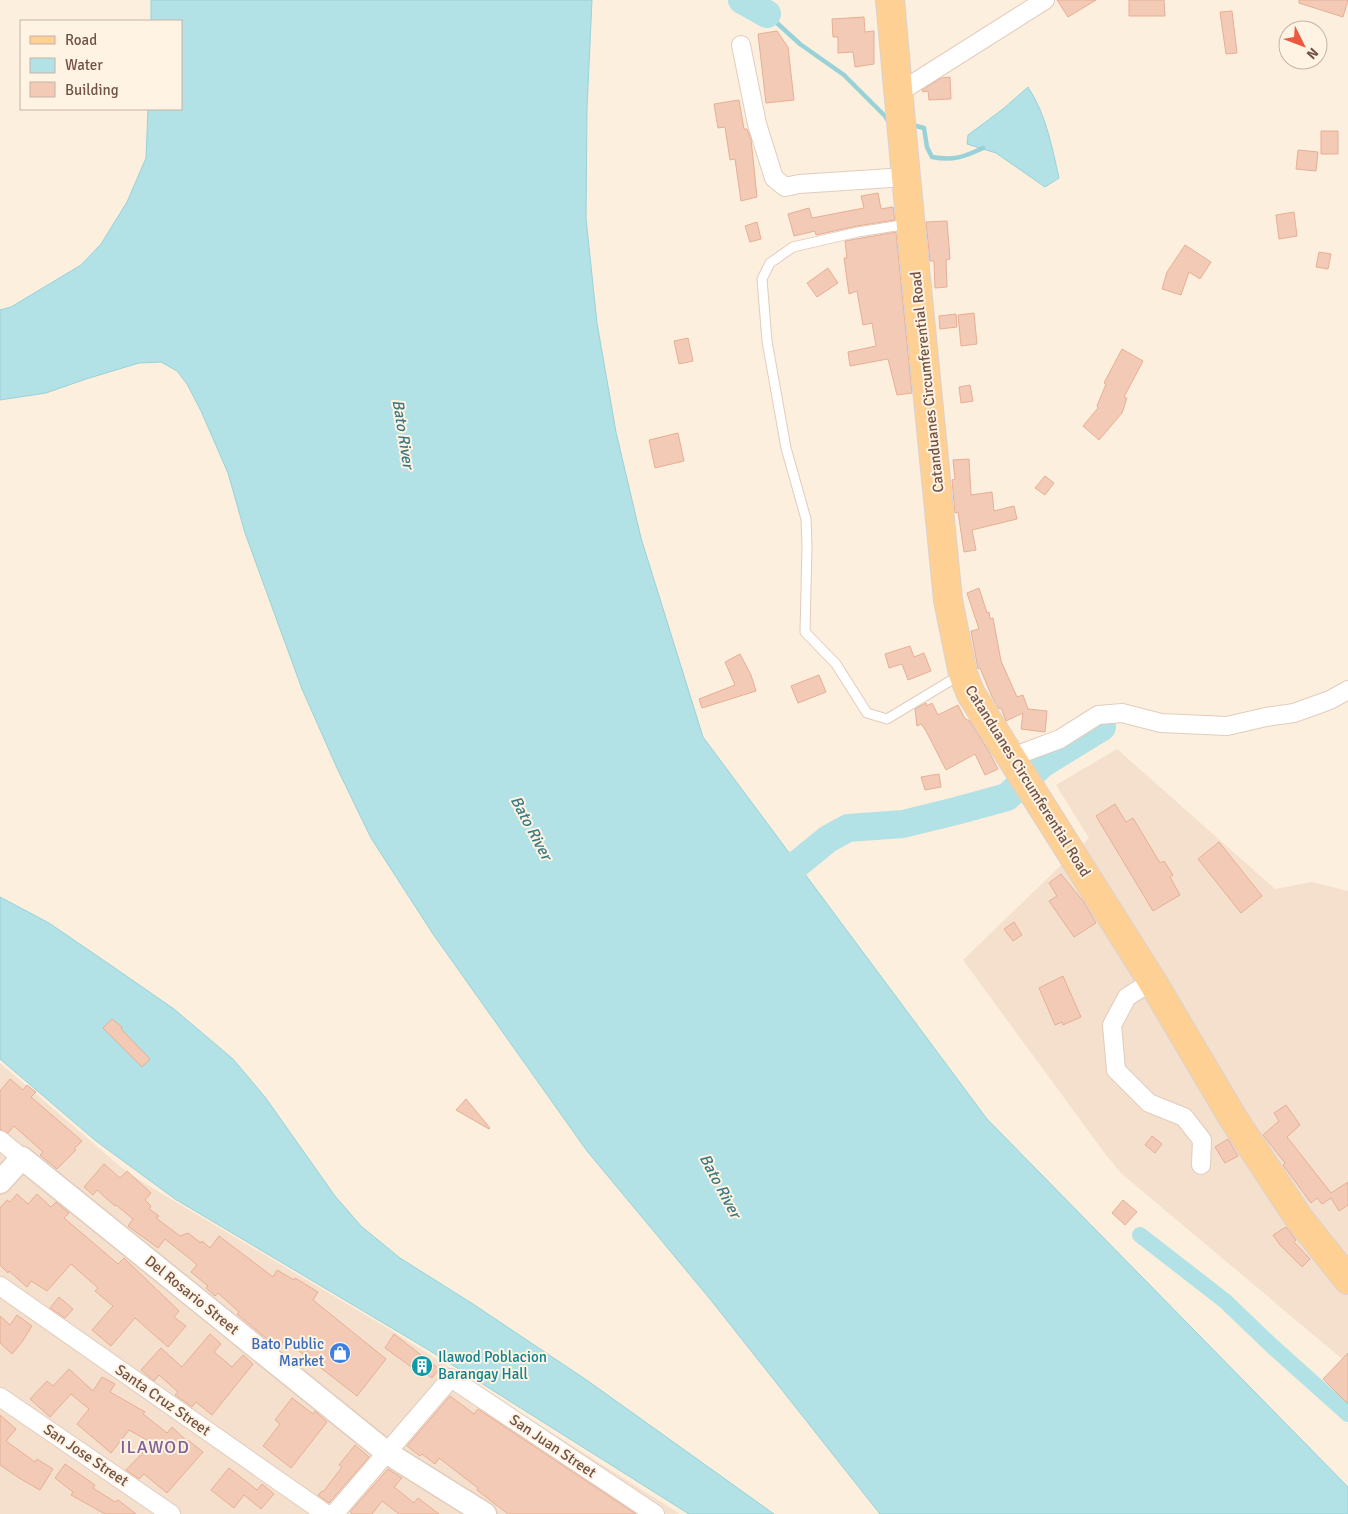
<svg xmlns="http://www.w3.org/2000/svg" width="1348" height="1514" viewBox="0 0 1348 1514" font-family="Signika,sans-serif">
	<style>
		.residential { fill: #f4e0cc }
		.water { fill: #b2e1e6; stroke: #98d2d8 }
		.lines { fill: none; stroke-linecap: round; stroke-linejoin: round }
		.stream { stroke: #98d2d8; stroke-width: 4.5 }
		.canal { stroke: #b2e1e6; stroke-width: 16 }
		.river { stroke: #b2e1e6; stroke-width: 28 }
		.building { fill: #f3cab5; stroke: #e6af95 }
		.service-casing { stroke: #e2ccbd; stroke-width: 11 }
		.minor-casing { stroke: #e2ccbd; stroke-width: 20 }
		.tertiary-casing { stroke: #e2ccbd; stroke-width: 25 }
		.primary-casing { stroke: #dad2cf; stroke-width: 30 }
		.service { stroke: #fff; stroke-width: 9 }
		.minor { stroke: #fff; stroke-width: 18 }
		.tertiary { stroke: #fff; stroke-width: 22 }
		.primary { stroke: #fed093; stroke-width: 28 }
		.labels { text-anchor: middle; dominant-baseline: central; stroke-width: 4; stroke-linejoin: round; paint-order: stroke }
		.street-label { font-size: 15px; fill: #725346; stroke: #fff3e4 }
		.shop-label { font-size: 15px; fill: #366cbe; stroke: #fff3e4; text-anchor: end }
		.culture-label { font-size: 15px; fill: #0d838f; stroke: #fff3e4; text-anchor: start }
		.water-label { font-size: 16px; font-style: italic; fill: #3c7980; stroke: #fff3e4 }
		.quarter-label { font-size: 18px; letter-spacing: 1px; fill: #816196; stroke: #fff3e4 }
	</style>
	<rect width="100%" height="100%" fill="#fdefde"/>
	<!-- residential -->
	<path class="residential" d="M1117,749L1275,889L1312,882L1348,891V1364L1122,1174L1106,1155L963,960L1089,838L1056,785Z
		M0,1063L129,1174L389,1329L680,1514H0Z"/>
	<!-- water -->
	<path class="water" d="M151,0H592L587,109L586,218L597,323L616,432L641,538L703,737L987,1119L1348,1487V1514H880L710,1299L587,1151L433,934L371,838L337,768L302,689L245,533L228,473L201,411L187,384L177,371L161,362L139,363L86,379L46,393L0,400V310L11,307L81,265L101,244L127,202L146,158L148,109H181V21H151Z
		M1028,87C1046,114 1052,147 1059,178L1045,187L996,153L967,144L968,135L1003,109Z
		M0,897L49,923L109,964L174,1009L233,1059L265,1097L335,1196L361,1226L400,1258L473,1304L588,1381L774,1514H689L427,1349L175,1199L96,1141L0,1059Z"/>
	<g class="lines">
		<!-- stream -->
		<path class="stream" d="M767,14L800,44L844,75L885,116L890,124
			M916,126L924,128L927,147L932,157C953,161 964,157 983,148"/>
		<!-- canal -->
		<path class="canal" d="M1140,1235L1225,1301L1272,1346L1348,1414"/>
		<!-- river -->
		<path class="river" d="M742,0L767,14
			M768,888L828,839L848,828L903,824L956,811L1007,797L1042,764L1102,727"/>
	</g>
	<!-- building -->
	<path class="building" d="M1057,0H1096L1068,17Z
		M1129,0H1164L1165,16H1129Z
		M1299,0H1348L1343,17L1299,3Z
		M1232,11L1237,53L1226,54L1220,12Z
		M864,17L865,32L874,31V64L855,67L853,52L838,53V37H833L832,19Z
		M777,31L788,47L794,100L766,103L758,34Z
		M950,77L951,99L929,100L928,91L923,92L922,90L941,78Z
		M739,100L744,129H747L751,139L757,197L741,201L735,159L730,160L725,127L718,128L714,104Z
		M1321,131H1338V154H1321Z
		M1298,150L1318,152L1316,171L1296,169Z
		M878,193L881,209L893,207L895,220L857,226L816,235L815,231L794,236L788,214L809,208L812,218L864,208L861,196Z
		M1294,212L1297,236L1279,239L1276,215Z
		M947,221L950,259L946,260L947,287L935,288L934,261H930L926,222Z
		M757,222L761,239L750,242L745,226Z
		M896,232L912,393L897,395L888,359L850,366L848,352L876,346L872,323L863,325L857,291L849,294L844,258H847L845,241Z
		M1185,245L1211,262L1200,279L1189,272L1181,295L1162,289L1167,272Z
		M1319,252L1331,254L1328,269L1316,267Z
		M828,268L838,283L817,297L807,283Z
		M974,313L977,344L961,346L958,315Z
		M956,314L957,327L940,329L939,316Z
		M688,338L693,361L679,364L674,341Z
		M1122,349L1143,361L1124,397L1127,398L1122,413L1099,440L1083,426L1098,408L1097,406L1106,384L1104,383Z
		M970,385L973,401L961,403L959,387Z
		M678,433L684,461L655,468L649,440Z
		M969,459L971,495L992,492L994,511L1014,506L1017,519L972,530L976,550L964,552L958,512L955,513L952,480L955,479L953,460Z
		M1045,476L1054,483L1045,495L1035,488Z
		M979,588L987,613L989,612L990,619L993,618L1001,661L1017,697L1023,695L1028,709L1047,711L1045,732L1021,729L1023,713L1006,721L1001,708L999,709L992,697L980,668L978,669L971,631L979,629L967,593Z
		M910,646L914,657L924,653L931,671L908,680L902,664L889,668L885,654Z
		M740,654L751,675L756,691L702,708L699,699L735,685L725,662Z
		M819,675L826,692L798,703L791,686Z
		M926,703L927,706L932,703L938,715L958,705L964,717L967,720H969L988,750L998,769L985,775L975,754L946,770L926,731L921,724L917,726L915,709Z
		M939,774L941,787L925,790L921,777Z
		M1115,804L1126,822L1133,818L1160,863L1164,861L1173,875L1170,877L1180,895L1153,911L1096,816Z
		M1219,842L1262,896L1241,913L1198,859Z
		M1061,874L1083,901L1096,923L1074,937L1049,901L1057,896L1049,883Z
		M1014,922L1022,935L1013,941L1004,929Z
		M1063,976L1081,1017L1063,1025L1062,1022L1055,1025L1039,988Z
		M112,1019L122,1027L121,1029L150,1059L142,1067L103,1028Z
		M10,1079L23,1090L27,1085L36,1092L31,1097L82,1141L74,1149L76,1150L57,1169L40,1155L43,1152L14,1126L8,1133L0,1130V1091Z
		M466,1099L490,1128L489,1129L456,1110Z
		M1286,1105L1300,1125L1287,1137L1331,1193L1348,1182V1205L1339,1211L1331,1198L1322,1204L1317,1198L1311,1203L1283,1165L1285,1163L1263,1135L1279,1121L1274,1113Z
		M1152,1136L1162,1144L1155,1153L1145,1145Z
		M1228,1139L1238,1156L1225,1163L1215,1147Z
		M104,1164L120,1178L127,1171L151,1193L145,1200L151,1206L149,1209L159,1216L156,1218L180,1236L188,1233L201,1243L202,1241L210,1248L219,1236L273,1277L277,1270L294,1280L295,1278L318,1292L313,1300L386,1359L357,1396L285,1340L278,1348L237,1314L239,1312L218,1293L215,1296L206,1288L208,1286L191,1272L197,1265L189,1258L165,1239L158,1248L128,1226L133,1219L116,1205L115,1206L97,1190L93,1195L84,1187Z
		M17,1194L28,1204L37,1194L51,1207L56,1202L69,1213L64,1218L118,1264L124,1258L179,1311L174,1317L186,1326L168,1347L135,1318L111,1346L92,1330L113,1306L95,1291L98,1288L71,1264L47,1291L31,1281L27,1287L9,1271L8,1273L0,1265V1208L7,1200L10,1202Z
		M1123,1200L1137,1212L1125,1225L1112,1213Z
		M1286,1227L1296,1240L1294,1242L1310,1259L1302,1267L1280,1245L1273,1235Z
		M59,1297L73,1309L65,1318L50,1308Z
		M17,1315L32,1326L22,1342L12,1354L0,1343V1316L10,1325Z
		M210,1334L221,1344L214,1352L232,1367L243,1355L253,1364L212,1415L196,1402L192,1407L178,1397L175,1395L178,1392L159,1375L154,1381L141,1370L161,1348L182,1367Z
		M394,1334L439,1369L432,1378L422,1371L420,1373L385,1348Z
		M1348,1353V1404L1323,1379Z
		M69,1369L93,1391L102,1377L115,1384L110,1392L145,1412L143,1414L167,1433L172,1427L187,1441L188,1440L203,1452L167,1493L144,1474L139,1479L126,1470L152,1443L129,1430L111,1453L77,1424L89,1409L71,1394L50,1417L30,1399L47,1381L53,1386Z
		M450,1396L474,1414L478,1409L636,1514H508L477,1490L478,1488L439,1458L435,1464L422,1454L420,1456L407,1446Z
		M292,1398L313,1414L315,1411L327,1422L291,1468L263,1446L280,1424L275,1420Z
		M0,1415L16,1429L6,1441L35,1462L37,1459L53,1469L40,1490L19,1478L0,1465Z
		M355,1445L369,1457L329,1503L318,1495L322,1491L323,1492L342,1467L339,1465Z
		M65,1464L95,1485L93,1488L115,1502L118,1500L136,1514H105L71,1495L73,1492L55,1478Z
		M229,1468L257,1490L262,1484L274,1494L261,1509L244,1495L234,1508L211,1490Z
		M388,1469L402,1478L394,1487L414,1503L418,1498L439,1514H399L382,1501L372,1514H352L350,1512Z"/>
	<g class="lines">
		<!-- service casing -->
		<g class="service-casing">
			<path id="service" d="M908,224L858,232L793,247L770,263L762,279L767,341L786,448L806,519L807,546L805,632L836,664L867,713L887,719L960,675"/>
		</g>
		<!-- minor casing -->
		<g class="minor-casing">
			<path id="minor" d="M741,45L757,124L774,178L785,187L799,184L906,177
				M898,93L1045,0
				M1012,757L1060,739L1098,715L1122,713L1161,723L1227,726L1266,717L1294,713L1330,700L1348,690
				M1152,981L1127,997L1112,1025L1116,1070L1149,1103L1184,1117L1202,1140L1201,1165
				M0,1140L22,1158
				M0,1286L326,1514
				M0,1397L171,1514
				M334,1514L451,1378L655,1514"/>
		</g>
		<!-- tertiary casing -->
		<g class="tertiary-casing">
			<path id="tertiary" d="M0,1182L22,1158L386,1452L485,1514"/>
		</g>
		<!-- primary casing -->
		<g class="primary-casing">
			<path id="primary" d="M890,0L906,177L948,600L963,674L971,694L1152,981L1233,1118L1298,1217L1348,1280"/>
		</g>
		<!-- service -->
		<use href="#service" class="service"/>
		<!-- minor -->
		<use href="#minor" class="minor"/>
		<!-- tertiary -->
		<use href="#tertiary" class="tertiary"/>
		<!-- primary -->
		<use href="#primary" class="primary"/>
	</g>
	<!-- icons -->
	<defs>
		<g id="shop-disc" transform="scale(1.125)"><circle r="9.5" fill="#3f7fe0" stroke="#fff3e4"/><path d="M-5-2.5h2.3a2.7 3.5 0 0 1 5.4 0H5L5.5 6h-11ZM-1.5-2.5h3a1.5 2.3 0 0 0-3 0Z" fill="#fff"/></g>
		<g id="building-disc" transform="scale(1.125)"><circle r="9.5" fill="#0f9aa8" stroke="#fff3e4"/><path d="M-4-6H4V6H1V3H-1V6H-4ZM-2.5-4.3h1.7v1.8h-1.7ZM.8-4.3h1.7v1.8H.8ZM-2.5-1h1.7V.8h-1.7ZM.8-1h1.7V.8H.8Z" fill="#fff"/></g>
	</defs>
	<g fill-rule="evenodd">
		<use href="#shop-disc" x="340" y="1353"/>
		<use href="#building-disc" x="422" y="1366"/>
	</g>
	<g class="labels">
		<!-- street labels -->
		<g class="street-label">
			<text transform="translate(927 382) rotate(-96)">Catanduanes Circumferential Road</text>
			<text transform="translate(1028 781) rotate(58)">Catanduanes Circumferential Road</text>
			<text transform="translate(192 1295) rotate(39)">Del Rosario Street</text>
			<text transform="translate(163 1400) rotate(35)">Santa Cruz Street</text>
			<text transform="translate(553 1446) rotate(34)">San Juan Street</text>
			<text transform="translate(86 1455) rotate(34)">San Jose Street</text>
		</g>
		<!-- shop labels -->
		<g class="shop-label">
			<text x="324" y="1344">Bato Public<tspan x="324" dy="17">Market</tspan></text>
		</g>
		<!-- culture labels -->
		<g class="culture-label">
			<text x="438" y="1357">Ilawod Poblacion<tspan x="438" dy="17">Barangay Hall</tspan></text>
		</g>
		<!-- water labels -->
		<g class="water-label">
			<text transform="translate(403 434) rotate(81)">Bato River</text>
			<text transform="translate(531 828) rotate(62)">Bato River</text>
			<text transform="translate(720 1186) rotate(62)">Bato River</text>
		</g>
		<!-- quarter labels -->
		<g class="quarter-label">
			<text x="155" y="1447">ILAWOD</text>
		</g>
	</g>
	<!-- legend -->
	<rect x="20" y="20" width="162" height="90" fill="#fff3e4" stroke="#c7b3a5"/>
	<rect x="30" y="36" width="25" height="8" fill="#fed093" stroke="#c7b3a5"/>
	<text x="65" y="45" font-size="15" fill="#725346">Road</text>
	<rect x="30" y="58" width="25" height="15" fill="#b2e1e6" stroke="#c7b3a5"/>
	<text x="65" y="70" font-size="15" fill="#725346">Water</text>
	<rect x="30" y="82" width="25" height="15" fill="#f3cab5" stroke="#c7b3a5"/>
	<text x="65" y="95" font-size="15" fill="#725346">Building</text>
	<!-- north arrow -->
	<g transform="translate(1303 45) rotate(132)"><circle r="24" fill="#fff3e4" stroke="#c7b3a5"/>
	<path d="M0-4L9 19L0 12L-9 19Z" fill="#eb5a3e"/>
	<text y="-8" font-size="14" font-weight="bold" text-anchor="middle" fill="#725346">N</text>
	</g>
</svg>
